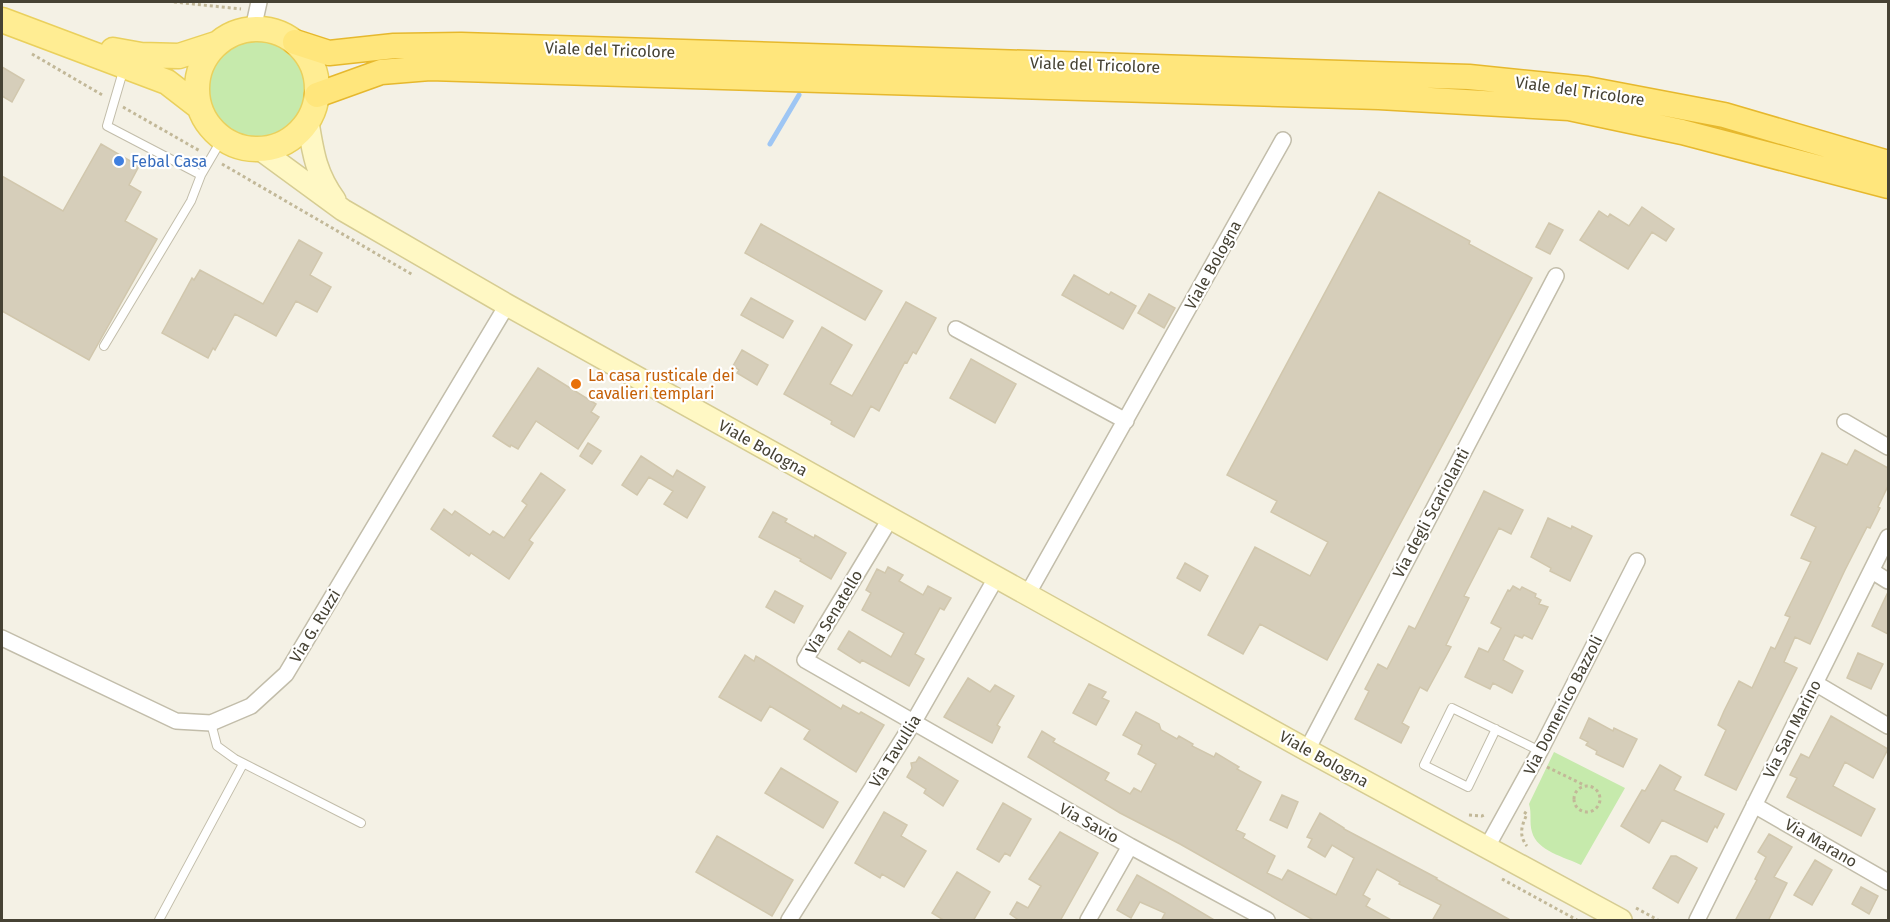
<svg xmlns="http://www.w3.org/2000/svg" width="1890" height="922" viewBox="0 0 1890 922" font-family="'Fira Sans',sans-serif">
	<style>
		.green { fill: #c6eaac }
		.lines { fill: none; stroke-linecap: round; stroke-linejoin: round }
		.stream { stroke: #9ec6f4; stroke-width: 5 }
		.building { fill: #d6ceba; stroke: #d1c7ad; stroke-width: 1.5 }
		.service-casing { stroke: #c2bdaa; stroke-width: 10 }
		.minor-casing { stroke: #c2bdaa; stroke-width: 18 }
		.secondary-casing { stroke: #d6cc92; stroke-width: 24 }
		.primary-casing { stroke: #ead05d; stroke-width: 27 }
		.trunk-casing { stroke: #e6b82d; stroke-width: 27 }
		.path { stroke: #c2b898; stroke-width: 3; stroke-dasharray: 3 3; stroke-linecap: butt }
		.service { stroke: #fff; stroke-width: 8 }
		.minor { stroke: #fff; stroke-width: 15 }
		.secondary { stroke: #fff8c4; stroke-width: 21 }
		.primary { stroke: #ffed93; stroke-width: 24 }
		.trunk { stroke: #ffe67c; stroke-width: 24 }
		.shop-dot { fill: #3f7fe0; stroke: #fff; stroke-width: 2 }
		.food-dot { fill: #e8710a; stroke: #fff; stroke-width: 2 }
		.labels { text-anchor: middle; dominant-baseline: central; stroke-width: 4.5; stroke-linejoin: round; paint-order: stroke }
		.street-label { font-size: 16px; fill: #464234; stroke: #fff }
		.shop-label { font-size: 16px; fill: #366cbe; stroke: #fff; text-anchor: start }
		.food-label { font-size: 16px; fill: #c56008; stroke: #fff; text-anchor: start }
	</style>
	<rect width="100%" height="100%" fill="#f4f1e5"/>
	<!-- green -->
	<path class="green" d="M208 89a49 49 0 1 1 98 0a49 49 0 1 1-98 0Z
		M1554,752L1625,788L1581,865C1565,857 1537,851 1532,832C1529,822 1532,813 1529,804Z"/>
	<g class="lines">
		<!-- stream -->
		<path class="stream" d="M770,144L799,95"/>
	</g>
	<!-- building -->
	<path class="building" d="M2,67L24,80L12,102L2,96Z
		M101,144L139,166L129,185L141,192L125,221L157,239L89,360L2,311V176L63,211Z
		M1379,192L1470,241L1469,244L1532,278L1327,660L1260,624L1243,654L1208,635L1255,547L1310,576L1328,542L1271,512L1277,501L1227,475Z
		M1642,207L1674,229L1666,241L1652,232L1628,269L1580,240L1599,211L1608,217L1610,214L1629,226Z
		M1549,223L1563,230L1550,254L1536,247Z
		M761,224L882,291L865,320L745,253Z
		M299,240L322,253L310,275L331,287L317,312L296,301L276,336L235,314L215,350L213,348L208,358L162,333L192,278L194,280L200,270L263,304Z
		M1074,275L1109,295L1111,292L1136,306L1123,329L1062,295Z
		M1149,294L1175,308L1164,328L1138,313Z
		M751,298L793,321L783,338L741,315Z
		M906,302L936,318L916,354L913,352L907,363L905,362L879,411L871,406L854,437L831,424L832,421L784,394L822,327L852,345L830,384L852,396Z
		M742,350L768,365L757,385L737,373L739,370L733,366Z
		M971,359L1016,384L995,423L950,398Z
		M538,368L596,404L591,412L599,417L578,449L536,421L518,449L511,445L510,447L493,436Z
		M588,443L601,451L592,464L580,456Z
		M1855,450L1888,468V486L1878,507L1880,508L1870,528L1867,527L1845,570L1810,644L1795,637L1784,662L1797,668L1736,790L1705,775L1726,730L1718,725L1724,711L1739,681L1752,688L1771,647L1775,649L1790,617L1785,615L1811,562L1801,558L1816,527L1791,515L1822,453L1847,465Z
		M641,456L673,477L677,470L705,487L687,518L664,504L673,491L649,477L637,495L622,485Z
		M541,473L565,490L529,540L533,543L509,579L471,553L469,556L431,529L444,509L452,515L455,511L490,535L493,531L504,538L527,505L522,501Z
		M1484,491L1523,510L1511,534L1499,528L1464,596L1469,598L1446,645L1451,647L1427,691L1420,687L1402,723L1409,727L1401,743L1355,719L1369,691L1365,689L1378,664L1387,669L1409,626L1415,629Z
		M773,512L787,519L785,522L814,538L815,535L846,553L831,579L800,561L801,559L759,537Z
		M1548,518L1571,529L1572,526L1592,536L1570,581L1550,571L1551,568L1531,557Z
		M1185,563L1208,576L1200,591L1177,578Z
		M888,567L903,575L899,581L923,595L928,586L951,598L944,610L940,608L915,654L924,659L909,686L862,660L860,663L838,649L849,631L891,657L904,633L862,610L871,593L866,590L877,569L885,573Z
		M1513,586L1520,590L1522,587L1536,594L1535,597L1541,600L1539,604L1548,607L1532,639L1524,635L1522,638L1515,635L1503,660L1523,671L1512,693L1493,683L1490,689L1465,677L1479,648L1488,652L1501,628L1491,623L1508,590L1510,591Z
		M775,591L803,606L794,623L766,607Z
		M1888,592V634L1872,626Z
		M1858,653L1883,664L1871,689L1847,678Z
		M745,655L754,661L756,656L841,709L843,705L859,714L861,712L884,725L856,772L804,739L810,730L770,706L761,721L719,697Z
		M968,678L990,692L995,685L1014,696L997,725L1000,727L992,743L944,717Z
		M1089,684L1106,692L1102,698L1109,701L1096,725L1073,713Z
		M1136,712L1159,724L1161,730L1177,739L1179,736L1193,744L1192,746L1214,757L1216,753L1239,767L1237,769L1261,782L1236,830L1245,834L1243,838L1275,856L1267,873L1282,880L1288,870L1336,895L1354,858L1332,845L1325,857L1308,847L1312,839L1307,837L1320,813L1344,828V829L1437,878L1436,879L1512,921H1432L1441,905L1399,884L1400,882L1377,869L1363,895L1370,899L1366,906L1393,921H1315L1180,844L1120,813L1028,757L1042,731L1055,739L1053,742L1109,773L1105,780L1130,794L1134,788L1141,792L1156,764L1138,754L1142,745L1123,735Z
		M1831,716L1888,749L1873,778L1845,762L1833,786L1875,809L1861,836L1787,797L1797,778L1790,775L1801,754L1809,758Z
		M1589,718L1613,731L1614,728L1637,739L1623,767L1596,754L1597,751L1586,745L1588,742L1580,738Z
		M919,757L958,781L943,806L924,793L926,789L907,777L912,768L911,763L916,762Z
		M1660,765L1681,777L1674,790L1724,814L1717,828L1715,826L1707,842L1662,820L1649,843L1621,826L1642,790L1645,791Z
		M781,768L838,802L823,828L765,793Z
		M1282,795L1298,802L1287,828L1270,820Z
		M1003,803L1031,819L1010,856L1005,853L999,862L977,849Z
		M884,812L907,825L901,836L926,851L904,887L882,874L880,878L855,863Z
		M1060,832L1098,853L1060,921H1020L1010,914L1017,902L1028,908L1041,886L1029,879Z
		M1769,834L1792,847L1774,877L1787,883L1768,921H1735L1757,880L1755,879L1766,857L1758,852Z
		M717,836L793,880L772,916L696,872Z
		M1671,856H1676L1697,868L1678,903L1653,888Z
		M1815,860L1832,870L1812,905L1794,895Z
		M957,872L990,892L973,921H945L932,913Z
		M1137,875L1167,892L1216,921H1161L1165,913L1140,902L1131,918L1117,910Z
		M1861,887L1878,896L1869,914L1852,904Z"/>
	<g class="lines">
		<!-- service casing -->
		<g class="service-casing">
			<path id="service" d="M124,68L107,126L201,175
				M104,346L191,201L201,175L222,139
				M211,723L217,746L235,759L361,823
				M1496,729L1468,787L1424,765L1452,708L1540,751
				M159,920L243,764"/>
		</g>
		<!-- minor casing -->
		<g class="minor-casing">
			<path id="minor" d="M253,29L259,2
				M956,329L1126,421
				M1845,422L1888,447
				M890,519L805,660L1130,846L1267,920
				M1872,571L1888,581
				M1027,595L1283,140
				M2,638L176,721L211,723L251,706L286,674L507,305
				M1815,683L1888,726
				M1307,750L1556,276
				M1754,805L1888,882
				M1487,847L1540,751L1637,561
				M789,920L913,723L996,578
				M1088,920L1130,846
				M1697,920L1888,537"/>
		</g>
		<!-- secondary casing -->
		<g class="secondary-casing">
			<path id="secondary" d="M308,122C313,153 316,174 335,200
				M261,150L343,210L507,305L1307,750L1621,920"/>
		</g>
		<!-- primary casing -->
		<g class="primary-casing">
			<path id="primary" d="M2,20L167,82L198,106
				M197 89a60 60 0 1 1 120 0a60 60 0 1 1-120 0Z
				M113,50L141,55L179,56L216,44"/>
		</g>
		<!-- trunk casing -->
		<g class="trunk-casing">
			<path id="trunk" d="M295,42L329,53L394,46L461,45L1469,77L1587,89L1724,115L1888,163
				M317,95L381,72L430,68L1379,97L1569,108L1682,132L1888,186"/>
		</g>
		<!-- path -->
		<path class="path" d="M174,2L241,9
			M32,54L104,96
			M123,107L200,151
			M222,164L413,275
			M1547,767L1584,785
			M1574 799a13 13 0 1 1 26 0a13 13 0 1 1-26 0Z
			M1524,812L1527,814C1522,825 1518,835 1527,846
			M1469,815L1482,816L1486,814
			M1502,879L1577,920
			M1636,908L1658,920"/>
		<!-- service -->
		<use href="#service" class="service"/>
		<!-- minor -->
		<use href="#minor" class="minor"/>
		<!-- secondary -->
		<use href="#secondary" class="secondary"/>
		<!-- primary -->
		<use href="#primary" class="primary"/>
		<!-- trunk -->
		<use href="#trunk" class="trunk"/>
	</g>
	<!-- markers -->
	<circle class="shop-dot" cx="119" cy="161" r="6"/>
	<circle class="food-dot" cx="576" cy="384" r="6"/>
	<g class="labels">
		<!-- street labels -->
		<g class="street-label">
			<text transform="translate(610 50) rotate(2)">Viale del Tricolore</text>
			<text transform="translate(1095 65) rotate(2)">Viale del Tricolore</text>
			<text transform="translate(1580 91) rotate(8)">Viale del Tricolore</text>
			<text transform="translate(1213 265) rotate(-61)">Viale Bologna</text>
			<text transform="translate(763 448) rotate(29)">Viale Bologna</text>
			<text transform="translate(1431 513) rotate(-62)">Via degli Scariolanti</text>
			<text transform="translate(834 612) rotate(-59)">Via Senatello</text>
			<text transform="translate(315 626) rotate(-59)">Via G. Ruzzi</text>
			<text transform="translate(1563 705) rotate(-63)">Via Domenico Bazzoli</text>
			<text transform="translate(1792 729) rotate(-63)">Via San Marino</text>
			<text transform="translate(895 751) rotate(-58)">Via Tavullia</text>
			<text transform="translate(1324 759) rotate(29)">Viale Bologna</text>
			<text transform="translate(1089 823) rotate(29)">Via Savio</text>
			<text transform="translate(1821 843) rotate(30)">Via Marano</text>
		</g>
		<!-- shop labels -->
		<g class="shop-label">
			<text x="131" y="161">Febal Casa</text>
		</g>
		<!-- food labels -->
		<g class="food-label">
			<text x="588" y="375">La casa rusticale dei<tspan x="588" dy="18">cavalieri templari</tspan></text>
		</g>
	</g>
	<!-- border -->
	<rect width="1890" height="922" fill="none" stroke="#464234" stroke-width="6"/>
</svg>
